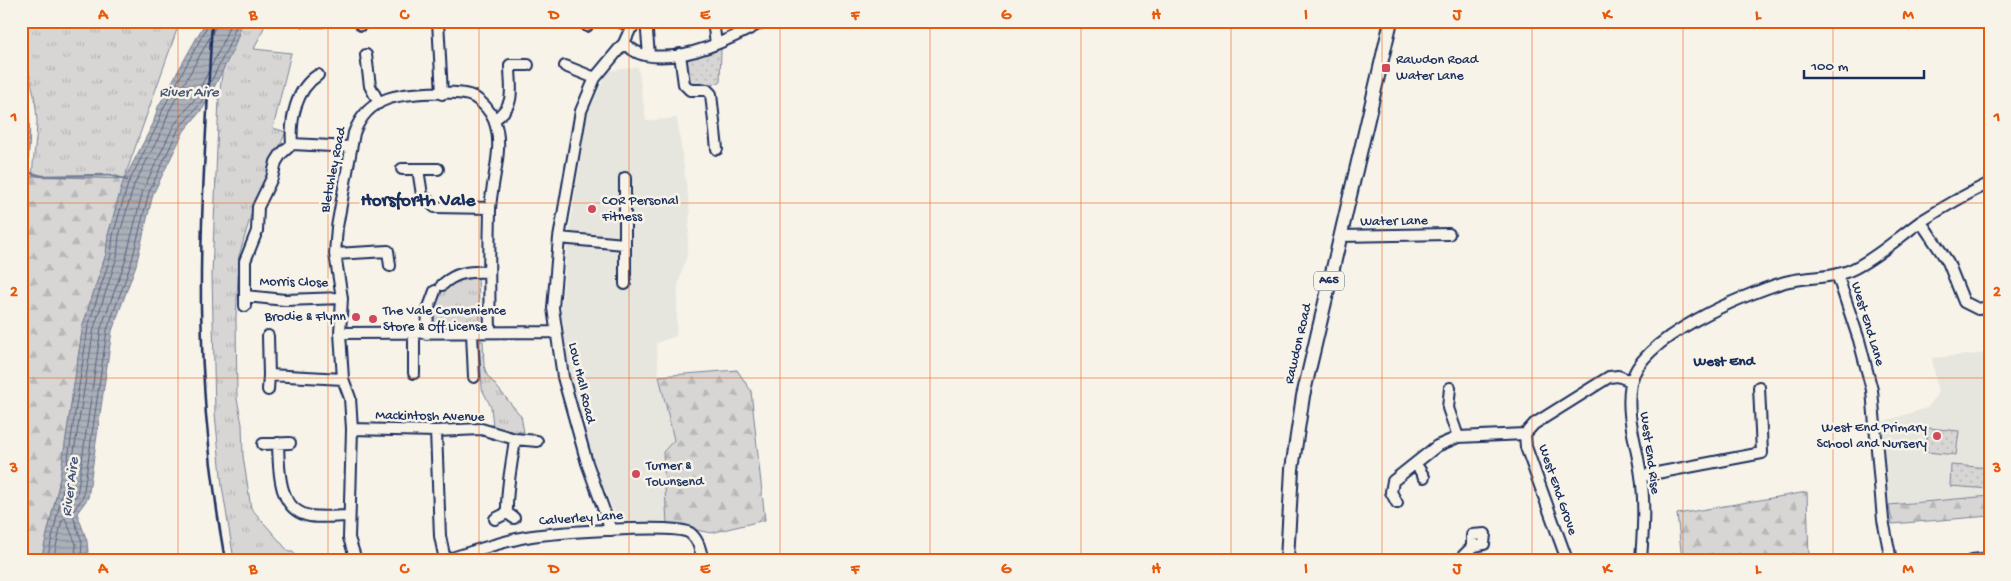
<svg xmlns="http://www.w3.org/2000/svg" width="2011" height="581" viewBox="0 0 2011 581" font-family="'Gochi Hand',sans-serif">
	<style>
		.built { fill: #e6e5de }
		.grass { fill: url(#grass-tufts); stroke: #798299 }
		.forest { fill: url(#forest-firs); stroke: #798299 }
		.park { fill: url(#park-dots); stroke: #798299 }
		.water { fill: url(#water-rules); stroke: #727c95 }
		.lines { fill: none; stroke-linecap: round; stroke-linejoin: round }
		.shore { stroke: #556382; stroke-width: 1 }
		.stream { stroke: #727c95; stroke-width: 2.5 }
		.minor-casing { stroke: #1b2f5e; stroke-width: 14 }
		.major-casing { stroke: #1b2f5e; stroke-width: 16 }
		.minor { stroke: #f7f3e8; stroke-width: 10 }
		.major { stroke: #f7f3e8; stroke-width: 12 }
		.rail { stroke: #1b2f5e; stroke-width: 2.5 }
		.grid { fill: none; stroke: #e8590c; stroke-width: 1; stroke-opacity: 0.55 }
		.poi-dot { fill: #d1495b; stroke: #f7f3e8; stroke-width: 2 }
		.labels { text-anchor: middle; dominant-baseline: central; stroke-width: 5; stroke-linejoin: round; paint-order: stroke }
		.shield { fill: #f7f3e8; stroke: #5d6a87; stroke-width: 1 }
		.shield-label { font-size: 12px; font-weight: bold; fill: #1b2f5e }
		.poi-label { font-size: 14px; fill: #1b2f5e; stroke: #f7f3e8; text-anchor: start }
		.street-label { font-size: 14px; fill: #1b2f5e; stroke: #f7f3e8 }
		.water-label { font-size: 15px; font-style: italic; fill: #465679; stroke: #f7f3e8 }
		.neighbourhood-label { font-size: 15px; font-weight: bold; fill: #1b2f5e; stroke: #f7f3e8 }
		.district-label { font-size: 19px; font-weight: bold; fill: #1b2f5e; stroke: #f7f3e8 }
		.neatline { fill: none; stroke: #e8590c; stroke-width: 2 }
		.grid-label { font-size: 16px; text-anchor: middle; font-weight: bold; fill: #e8590c }
	</style>
	<defs>
		<pattern id="grass-tufts" width="24" height="20" patternUnits="userSpaceOnUse" patternTransform="scale(1.25)"><rect width="24" height="20" fill="#d7d6d4"/><path d="M3 7l-1-3M5 7V3M7 7l1-3M15 17l-1-3M17 17v-4M19 17l1-3" fill="none" stroke="#b8b8b8"/></pattern>
		<pattern id="forest-firs" width="22" height="20" patternUnits="userSpaceOnUse" patternTransform="scale(1.25)"><rect width="22" height="20" fill="#d7d6d4"/><path d="M5 1l3.5 6h-7zM16 11l3.5 6h-7z" fill="#b8b8b8"/></pattern>
		<pattern id="park-dots" width="8" height="8" patternUnits="userSpaceOnUse" patternTransform="scale(1.25)"><rect width="8" height="8" fill="#d7d6d4"/><path d="M2 2h.1M6 6h.1" fill="none" stroke="#b8b8b8" stroke-width="1.8" stroke-linecap="round"/></pattern>
		<pattern id="water-rules" width="6" height="5" patternUnits="userSpaceOnUse" patternTransform="scale(1.25)"><rect width="6" height="5" fill="#acb0b9"/><path d="M0 2.5h6" fill="none" stroke="#8b909a"/></pattern>
	</defs>
	<rect width="100%" height="100%" fill="#f7f3e8"/>
	<filter id="ink" filterUnits="userSpaceOnUse"><feTurbulence type="fractalNoise" baseFrequency=".02" numOctaves="2"/><feDisplacementMap in="SourceGraphic" scale="10" xChannelSelector="R" yChannelSelector="G"/><feConvolveMatrix kernelMatrix="1 2 1 2 8 2 1 2 1" color-interpolation-filters="sRGB"/></filter>
	<g filter="url(#ink)">
		<!-- built -->
		<path class="built" d="M638,67L646,121L677,118L690,212L687,255L678,285L676,336L656,343L659,376L674,440L663,452L667,524L618,521L595,467L570,374L561,313L567,247L588,111L608,71Z
			M1990,353V500L1890,515L1882,422L1927,408L1938,394L1932,358Z"/>
		<!-- grass -->
		<path class="grass" d="M21,21H180L124,179L32,176C33,158 37,139 37,121C36,87 21,55 21,21Z
			M243,21H267L254,49L291,53L273,128L286,132L255,201L239,256L236,318L237,399L242,424L243,456L251,508L289,552H294L296,560H234L222,486L215,413L212,274L219,98L223,66L233,50Z
			M478,277L480,328L430,330C429,322 431,317 433,310C440,287 452,276 478,277Z
			M479,341H483L484,366L487,375L521,416L524,432H511L493,426L491,407L482,389Z"/>
		<!-- forest -->
		<path class="forest" d="M32,176L124,179L108,235L106,254L83,325L59,484L41,560H21V223Z
			M737,370L751,391L765,520L711,533L667,524L663,452L674,440L659,376Z
			M1807,492L1809,560H1682L1677,514Z
			M1990,496V516L1892,524L1889,505Z"/>
		<!-- park -->
		<path class="park" d="M721,49L720,83L692,86L687,83L684,61Z
			M1928,428L1959,431L1956,455L1926,452Z
			M1951,465L1990,468V489L1950,486Z"/>
		<!-- water -->
		<path class="water" d="M206,21H243L233,50L204,107L184,131L153,194L136,265L112,331L88,498L77,513L87,541L88,552L86,560H41L59,484L83,325L106,254L108,235L123,182L153,124L158,107Z
			M21,61C32,108 33,152 21,200Z"/>
		<g class="lines">
			<!-- shore -->
			<path class="shore" d="M216,21L215,28L169,111L163,129L134,185L119,236L117,257L94,328L66,501L68,504L77,495L101,328L125,262L143,190L174,125L194,100L222,45L231,21
				M21,83L26,122L21,178
				M47,560L64,485L88,327L111,255L113,235L128,184L157,126L163,109L210,21
				M53,560L62,520L65,518L76,544L75,560
				M81,560L82,542L72,513L83,497L107,330L131,264L149,192L179,128L200,104L228,47L238,21"/>
			<!-- stream -->
			<path class="stream" d="M31,173L42,176L110,175L127,180"/>
			<!-- minor casing -->
			<g class="minor-casing">
				<path id="minor" d="M305,21H322
					M361,21V25
					M438,21L442,94
					M587,21V26
					M618,21L633,27
					M646,21L649,55
					M713,21L716,44
					M624,43C630,48 637,54 645,55C682,63 732,39 764,21
					M680,54L684,84L690,90H707L711,94L717,149
					M366,55L370,86L379,103
					M565,66L595,78
					M494,120C517,104 510,91 510,65H528
					M292,144C290,119 296,89 318,75
					M402,169H438
					M418,169L422,195L435,207L490,208
					M1921,222L1948,262L1964,302L1978,309L1990,307
					M1340,236L1449,234
					M559,238L624,244
					M335,254L388,251L390,266
					M1837,274L1859,340L1872,390L1883,520L1891,560
					M625,284V178
					M442,285C456,272 470,271 489,272
					M245,296L285,300L342,298
					M245,306V261L257,231L258,207L272,178L276,162L281,154L292,144L351,147
					M340,333L555,332
					M472,333L474,377
					M427,334L428,310L435,291
					M268,336L269,375
					M414,373V333
					M1450,388L1448,408L1458,437
					M268,390L269,375L343,379
					M352,429L436,431L481,429L515,439L537,441
					M436,431L440,536L445,560
					M278,443C279,468 277,510 310,516C323,518 337,516 349,516
					M263,444L290,443
					M1416,464L1424,477
					M1641,476L1762,453L1759,387
					M1397,503L1391,492L1393,481L1437,446L1458,437L1525,434
					M514,518L507,513C506,488 512,464 515,439
					M495,519L507,513
					M611,530L587,463L563,377L553,308L559,238L581,111L595,78L624,43L634,21
					M356,560L349,538L352,429L350,398L343,379L340,333L342,298L335,254L337,227L354,133C360,117 370,105 387,99C403,93 459,89 474,97C482,102 490,111 494,120C505,147 491,181 490,210C489,251 489,291 490,332
					M445,560C472,552 499,542 526,537C550,533 674,523 690,533C699,540 700,550 703,560
					M1459,560L1472,547L1484,544L1485,534L1472,535V547
					M1567,560L1526,447L1525,434L1534,424L1609,377L1618,376L1631,381
					M1641,560C1643,532 1645,504 1641,476C1637,444 1625,416 1631,383C1640,337 1745,294 1785,282C1808,276 1834,279 1855,268C1879,256 1899,237 1920,222C1942,208 1966,194 1990,183
					M1972,560L1990,558"/>
			</g>
			<!-- major casing -->
			<g class="major-casing">
				<path id="major" d="M1287,560L1292,469L1303,396L1391,21"/>
			</g>
			<!-- minor -->
			<use href="#minor" class="minor"/>
			<!-- major -->
			<use href="#major" class="major"/>
			<!-- rail -->
			<path class="rail" d="M212,21C207,117 200,213 201,308C202,392 210,477 225,560"/>
		</g>
	</g>
	<!-- grid -->
	<path class="grid" d="M178,21V560M328,21V560M479,21V560M629,21V560M780,21V560M930,21V560M1081,21V560M1231,21V560M1382,21V560M1532,21V560M1683,21V560M1833,21V560M21,203H1990M21,378H1990"/>
	<!-- markers -->
	<g class="poi-dot">
		<rect x="1381" y="63" width="10" height="10" rx="2.5"/>
		<circle cx="592" cy="209" r="5"/>
		<circle cx="356" cy="317" r="5"/>
		<circle cx="373" cy="319" r="5"/>
		<circle cx="1937" cy="436" r="5"/>
		<circle cx="636" cy="474" r="5"/>
	</g>
	<g class="labels">
		<!-- shield labels -->
		<rect class="shield" x="1314" y="271.5" width="30" height="19" rx="4"/>
		<g class="shield-label">
			<text x="1329" y="281">A65</text>
		</g>
		<!-- poi labels -->
		<g class="poi-label">
			<text x="1396" y="60">Rawdon Road<tspan x="1396" dy="16">Water Lane</tspan></text>
			<text x="602" y="201">COR Personal<tspan x="602" dy="16">Fitness</tspan></text>
			<text x="383" y="311">The Vale Convenience<tspan x="383" dy="16">Store &amp; Off License</tspan></text>
			<text x="346" y="317" text-anchor="end">Brodie &amp; Flynn</text>
			<text x="1927" y="428" text-anchor="end">West End Primary<tspan x="1927" dy="16">School and Nursery</tspan></text>
			<text x="646" y="466">Turner &amp;<tspan x="646" dy="16">Townsend</tspan></text>
		</g>
		<!-- street labels -->
		<g class="street-label">
			<text transform="translate(334 170) rotate(-79)">Bletchley Road</text>
			<text transform="translate(1394 222) rotate(-1)">Water Lane</text>
			<text transform="translate(294 283) rotate(1)">Morris Close</text>
			<text transform="translate(1867 324) rotate(73)">West End Lane</text>
			<text transform="translate(1299 344) rotate(-77)">Rawdon Road</text>
			<text transform="translate(581 383) rotate(77)">Low Hall Road</text>
			<text transform="translate(430 417) rotate(1)">Mackintosh Avenue</text>
			<text transform="translate(1649 453) rotate(82)">West End Rise</text>
			<text transform="translate(1557 490) rotate(71)">West End Grove</text>
			<text transform="translate(581 519) rotate(-4)">Calverley Lane</text>
		</g>
		<!-- water labels -->
		<g class="water-label">
			<text x="189" y="93">River Aire</text>
			<text transform="translate(71 487) rotate(-83)">River Aire</text>
		</g>
		<!-- neighbourhood labels -->
		<g class="neighbourhood-label">
			<text x="1724" y="362">West End</text>
		</g>
		<!-- district labels -->
		<g class="district-label">
			<text x="418" y="201">Horsforth Vale</text>
		</g>
	</g>
	<!-- margin -->
	<rect width="2011" height="581" fill="none" stroke="#f7f3e8" stroke-width="55"/>
	<!-- scale -->
	<path d="M1804 70v8h120v-8" fill="none" stroke="#1b2f5e" stroke-width="2.5"/>
	<text x="1811" y="70" font-size="15" fill="#1b2f5e" stroke="#f7f3e8" stroke-width="4" paint-order="stroke">100 m</text>
	<rect x="28" y="28" width="1956" height="526" class="neatline"/>
	<g class="grid-label">
		<text x="103" y="19">A</text>
		<text x="253" y="19">B</text>
		<text x="404" y="19">C</text>
		<text x="554" y="19">D</text>
		<text x="705" y="19">E</text>
		<text x="855" y="19">F</text>
		<text x="1006" y="19">G</text>
		<text x="1156" y="19">H</text>
		<text x="1306" y="19">I</text>
		<text x="1457" y="19">J</text>
		<text x="1607" y="19">K</text>
		<text x="1758" y="19">L</text>
		<text x="1908" y="19">M</text>
		<text x="14" y="121">1</text>
		<text x="1997" y="121">1</text>
		<text x="14" y="296">2</text>
		<text x="1997" y="296">2</text>
		<text x="14" y="472">3</text>
		<text x="1997" y="472">3</text>
		<text x="103" y="573">A</text>
		<text x="253" y="573">B</text>
		<text x="404" y="573">C</text>
		<text x="554" y="573">D</text>
		<text x="705" y="573">E</text>
		<text x="855" y="573">F</text>
		<text x="1006" y="573">G</text>
		<text x="1156" y="573">H</text>
		<text x="1306" y="573">I</text>
		<text x="1457" y="573">J</text>
		<text x="1607" y="573">K</text>
		<text x="1758" y="573">L</text>
		<text x="1908" y="573">M</text>
	</g>
</svg>
